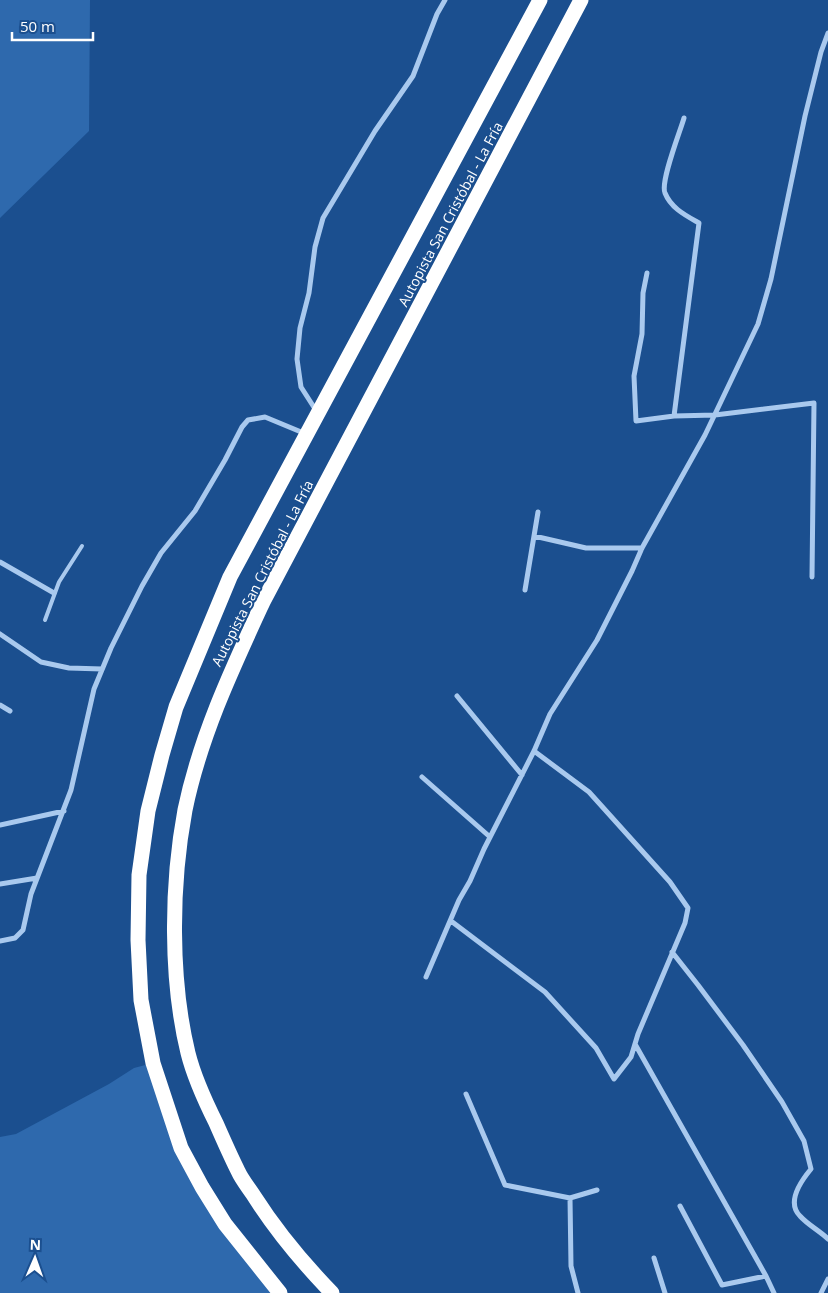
<svg xmlns="http://www.w3.org/2000/svg" width="828" height="1293" viewBox="0 0 828 1293" font-family="'Open Sans',sans-serif">
	<style>
		.green { fill: #2e69ad }
		.lines { fill: none; stroke-linecap: round; stroke-linejoin: round }
		.lane { stroke: #a9c9ee; stroke-width: 4 }
		.street { stroke: #a9c9ee; stroke-width: 5 }
		.highway { stroke: #fff; stroke-width: 15 }
		.labels { text-anchor: middle; dominant-baseline: central; stroke-width: 4; stroke-linejoin: round; paint-order: stroke }
		.street-label { font-size: 14px; fill: #fff; stroke: #1b4f8f }
	</style>
	<rect width="100%" height="100%" fill="#1b4f8f"/>
	<!-- green -->
	<path class="green" d="M0,0H90L89,131L0,218Z
		M153,1063L181,1148L280,1293H0V1137L16,1134L109,1084L134,1068Z"/>
	<g class="lines">
		<!-- lane -->
		<path class="lane" d="M45,620L59,582L82,546"/>
		<!-- street -->
		<path class="street" d="M647,273L643,293L642,334L634,376L636,421L674,416L715,415L814,403L812,577
			M317,412L301,387L297,359L300,328L309,293L315,247L323,218L375,131L413,76L437,14L445,0
			M674,416L699,223C685,215 671,208 665,193C660,182 680,132 684,118
			M534,536L586,548H642
			M0,562L54,593
			M525,590L538,512
			M0,634L41,662L69,668L102,669
			M457,696L522,775
			M0,705L10,711
			M422,777L490,837
			M0,825L64,811
			M0,884L37,878
			M451,921L545,992L596,1048L614,1079L631,1057L638,1034L685,923L688,908L670,882L589,792L534,751
			M0,941L15,938L23,930L31,894L71,790L94,689L111,648L142,586L161,553L195,511L225,460L242,427L248,420L265,417L306,434
			M672,952L698,985L743,1045L782,1102L804,1141L811,1169C801,1181 786,1202 800,1216C808,1225 820,1231 828,1239
			M426,977L459,900L470,881L484,849L534,751L550,714L597,640L632,571L642,548L705,435L758,324L771,279L805,116L821,52L828,33
			M635,1044L766,1276L774,1293
			M466,1094L505,1185L570,1198L597,1190
			M570,1198L571,1266L578,1293
			M680,1206L722,1285L766,1276
			M654,1258L665,1293
			M821,1293L828,1279"/>
		<!-- highway -->
		<path class="highway" d="M280,1293L225,1224L202,1187L181,1148L153,1063L141,1000L138,940L139,875L148,811L162,755L176,707L230,577L540,0
			M332,1293C303,1263 277,1232 254,1196C249,1188 242,1180 238,1171C230,1155 223,1139 216,1123C205,1101 194,1077 188,1053C170,979 171,885 185,810C200,737 232,669 263,602L581,0"/>
	</g>
	<g class="labels">
		<!-- street labels -->
		<g class="street-label">
			<text transform="translate(450 214) rotate(-62)">Autopista San Cristóbal - La Fría</text>
			<text transform="translate(262 573) rotate(-63)">Autopista San Cristóbal - La Fría</text>
		</g>
	</g>
	<!-- north arrow -->
	<g transform="translate(35 1258) rotate(2)" stroke="#1b4f8f" stroke-width="4" paint-order="stroke">
	<path d="M0-4L9 19L0 12L-9 19Z" fill="#ffffff"/>
	<text y="-8" font-size="14" font-weight="bold" text-anchor="middle" fill="#ffffff">N</text>
	</g>
	<!-- scale -->
	<path d="M12 32v8h81v-8" fill="none" stroke="#ffffff" stroke-width="2.5"/>
	<text x="20" y="32" font-size="15" fill="#ffffff" stroke="#1b4f8f" stroke-width="4" paint-order="stroke">50 m</text>
</svg>
